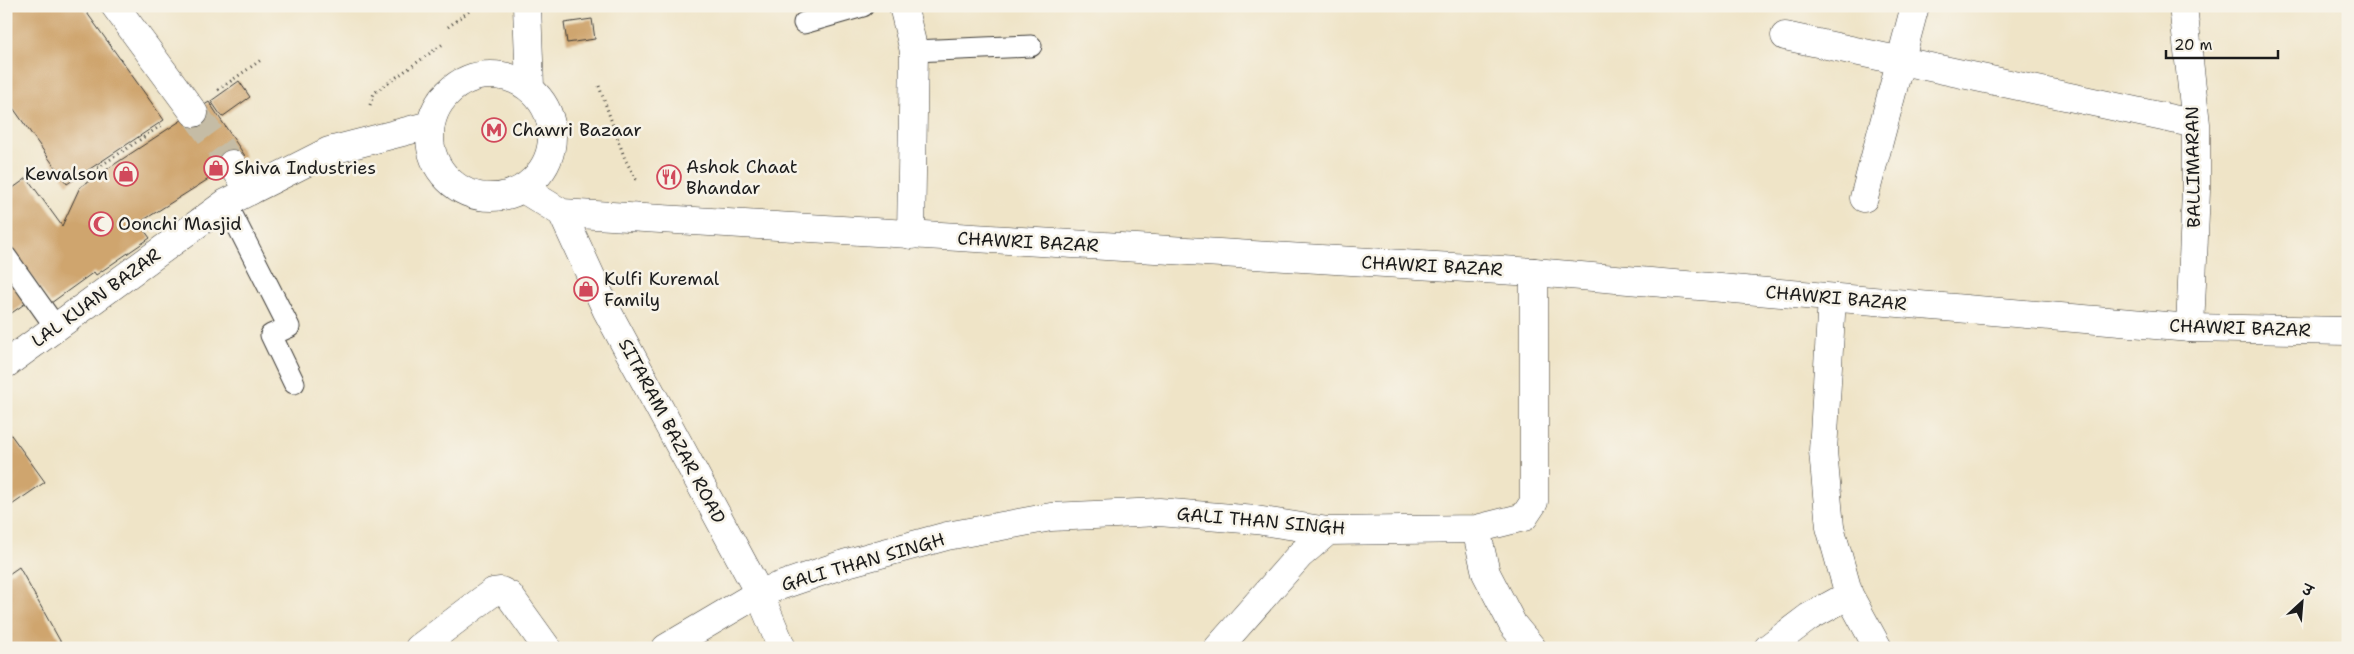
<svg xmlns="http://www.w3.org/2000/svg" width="2354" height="654" viewBox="0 0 2354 654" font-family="'Shantell Sans','Playpen Sans Deva',sans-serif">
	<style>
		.building { fill: #cfa56e }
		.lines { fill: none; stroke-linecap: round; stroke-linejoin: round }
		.minor-tunnel { stroke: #c5bca5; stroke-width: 28; stroke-dasharray: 28 14; stroke-linecap: butt }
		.service-casing { stroke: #3c3a36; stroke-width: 23 }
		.minor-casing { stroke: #3c3a36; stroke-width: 29 }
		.tertiary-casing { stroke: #3c3a36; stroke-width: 29 }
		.path { stroke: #3c3a36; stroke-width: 3; stroke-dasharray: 1 4; stroke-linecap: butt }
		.service { stroke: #fff; stroke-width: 21 }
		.minor { stroke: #fff; stroke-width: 28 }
		.tertiary { stroke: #fff; stroke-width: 28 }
		.labels { text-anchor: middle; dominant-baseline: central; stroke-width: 5; stroke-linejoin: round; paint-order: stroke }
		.poi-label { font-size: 18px; fill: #1c1c1c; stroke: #f7f3e8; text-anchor: start }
		.street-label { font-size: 18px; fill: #1c1c1c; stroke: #f7f3e8 }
	</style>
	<rect width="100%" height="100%" fill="#f7f3e8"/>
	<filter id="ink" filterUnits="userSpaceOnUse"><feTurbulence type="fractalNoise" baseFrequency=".02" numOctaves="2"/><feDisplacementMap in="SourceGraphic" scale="10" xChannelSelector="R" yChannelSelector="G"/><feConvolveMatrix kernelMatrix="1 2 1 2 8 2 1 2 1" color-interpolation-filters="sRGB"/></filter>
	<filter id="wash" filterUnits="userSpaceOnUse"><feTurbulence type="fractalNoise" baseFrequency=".0096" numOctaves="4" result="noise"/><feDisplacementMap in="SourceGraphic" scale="20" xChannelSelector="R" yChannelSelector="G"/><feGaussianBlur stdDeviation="1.12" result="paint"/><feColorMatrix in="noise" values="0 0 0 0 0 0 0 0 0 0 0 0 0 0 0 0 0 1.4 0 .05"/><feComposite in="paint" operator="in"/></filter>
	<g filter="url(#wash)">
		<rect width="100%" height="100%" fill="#efe4c7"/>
		<g id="blocks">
			<!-- building -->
			<path class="building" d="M6,6H82L164,120L67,184L6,98Z
				M592,19L595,39L567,43L564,23Z
				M239,81L250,97L222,117L211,101Z
				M209,102L245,156L139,223L150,238L96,275L94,272L51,303L6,241V193L27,178L62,226L80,187Z
				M6,266L30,300L6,317Z
				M6,428L45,482L6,509Z
				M19,567L64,648H6V576Z"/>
		</g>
	</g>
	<g filter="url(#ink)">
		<use href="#blocks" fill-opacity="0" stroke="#3c3a36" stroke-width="1"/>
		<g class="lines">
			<!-- minor-tunnel -->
			<path class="minor-tunnel" d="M194,113L232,164"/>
			<!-- service casing -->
			<g class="service-casing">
				<path id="service" d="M804,23L863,6
					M914,51L1031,46
					M226,203L289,327L271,335L294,383
					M6,257L55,326"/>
			</g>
			<!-- minor casing -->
			<g class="minor-casing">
				<path id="minor" d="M115,6L194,113
					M903,6L914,51L911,235
					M2183,6L2196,124V191L2190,328
					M1785,36L2196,124
					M232,164L250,191
					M1864,198L1915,6
					M562,213L606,309L759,593L782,648
					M1832,298L1823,451L1830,527L1849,595L1878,648
					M1476,529L1486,573L1513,625L1532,648
					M419,648L493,592L501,591L509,595L547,648
					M666,648L759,593L847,563L947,536L1051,517L1159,512L1256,520L1328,531L1476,529L1524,517L1534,502V272
					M1218,648L1300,555L1328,531
					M1768,648L1809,617L1849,595"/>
			</g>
			<!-- tertiary casing -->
			<g class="tertiary-casing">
				<path id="tertiary" d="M527,6L530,87
					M430 136a61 61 0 1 1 122 0a61 61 0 1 1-122 0Z
					M523,189L562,213L1534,272L2190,328L2348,331
					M6,364L226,203L329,151L430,125"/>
			</g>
			<!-- path -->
			<path class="path" d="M448,27L476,6
				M599,86L625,159L638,183
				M218,90L261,60
				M370,105L374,93L443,44
				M81,179L162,125"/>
			<!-- service -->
			<use href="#service" class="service"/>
			<!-- minor -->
			<use href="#minor" class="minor"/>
			<!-- tertiary -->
			<use href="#tertiary" class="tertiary"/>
		</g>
	</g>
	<!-- icons -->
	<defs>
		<g id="metro-ring" transform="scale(1.25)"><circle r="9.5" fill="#f7f3e8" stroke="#d1495b" stroke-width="1.5"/><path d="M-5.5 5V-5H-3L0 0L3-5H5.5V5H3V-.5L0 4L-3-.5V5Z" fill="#d1495b"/></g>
		<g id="shop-ring" transform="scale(1.25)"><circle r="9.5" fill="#f7f3e8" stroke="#d1495b" stroke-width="1.5"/><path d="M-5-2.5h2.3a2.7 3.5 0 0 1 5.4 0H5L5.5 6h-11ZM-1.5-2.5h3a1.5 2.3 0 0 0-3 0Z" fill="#d1495b"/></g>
		<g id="restaurant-ring" transform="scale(1.25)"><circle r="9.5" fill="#f7f3e8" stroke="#d1495b" stroke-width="1.5"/><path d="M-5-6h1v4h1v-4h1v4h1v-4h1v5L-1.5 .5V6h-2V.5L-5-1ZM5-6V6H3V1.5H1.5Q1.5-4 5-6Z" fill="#d1495b"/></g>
		<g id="mosque-ring" transform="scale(1.25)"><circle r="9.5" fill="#f7f3e8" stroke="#d1495b" stroke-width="1.5"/><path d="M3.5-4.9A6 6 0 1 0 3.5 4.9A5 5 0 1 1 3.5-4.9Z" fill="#d1495b"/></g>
	</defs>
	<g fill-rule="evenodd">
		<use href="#metro-ring" x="494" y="130"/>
		<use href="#shop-ring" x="216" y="168"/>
		<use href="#shop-ring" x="126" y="174"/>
		<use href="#restaurant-ring" x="669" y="177"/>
		<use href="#mosque-ring" x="101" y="224"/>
		<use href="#shop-ring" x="586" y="289"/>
	</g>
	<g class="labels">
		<!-- poi labels -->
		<g class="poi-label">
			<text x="512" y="130">Chawri Bazaar</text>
			<text x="686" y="167">Ashok Chaat<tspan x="686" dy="21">Bhandar</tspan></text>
			<text x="234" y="168">Shiva Industries</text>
			<text x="108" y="174" text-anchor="end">Kewalson</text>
			<text x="118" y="224">Oonchi Masjid</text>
			<text x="604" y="279">Kulfi Kuremal<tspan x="604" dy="21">Family</tspan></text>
		</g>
		<!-- street labels -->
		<g class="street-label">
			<text transform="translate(2193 167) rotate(-91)">BALLIMARAN</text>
			<text transform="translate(1028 242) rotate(3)">CHAWRI BAZAR</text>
			<text transform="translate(1432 266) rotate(3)">CHAWRI BAZAR</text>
			<text transform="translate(96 298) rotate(-36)">LAL KUAN BAZAR</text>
			<text transform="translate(1836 298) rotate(5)">CHAWRI BAZAR</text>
			<text transform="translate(2240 328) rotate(2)">CHAWRI BAZAR</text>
			<text transform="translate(672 431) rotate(62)">SITARAM BAZAR ROAD</text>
			<text transform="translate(1261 521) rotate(5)">GALI THAN SINGH</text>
			<text transform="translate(863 562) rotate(-16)">GALI THAN SINGH</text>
		</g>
	</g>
	<!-- margin -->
	<rect width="2354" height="654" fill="none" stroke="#f7f3e8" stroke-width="25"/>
	<!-- north arrow -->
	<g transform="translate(2302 602) rotate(26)" stroke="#f7f3e8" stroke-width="4" paint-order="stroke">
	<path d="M0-4L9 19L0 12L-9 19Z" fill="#1c1c1c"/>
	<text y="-8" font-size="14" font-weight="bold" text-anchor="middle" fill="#1c1c1c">उ</text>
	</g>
	<!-- scale -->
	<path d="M2166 50v8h112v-8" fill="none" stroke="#1c1c1c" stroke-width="2.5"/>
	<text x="2174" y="50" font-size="15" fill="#1c1c1c" stroke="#f7f3e8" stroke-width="4" paint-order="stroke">20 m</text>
</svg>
